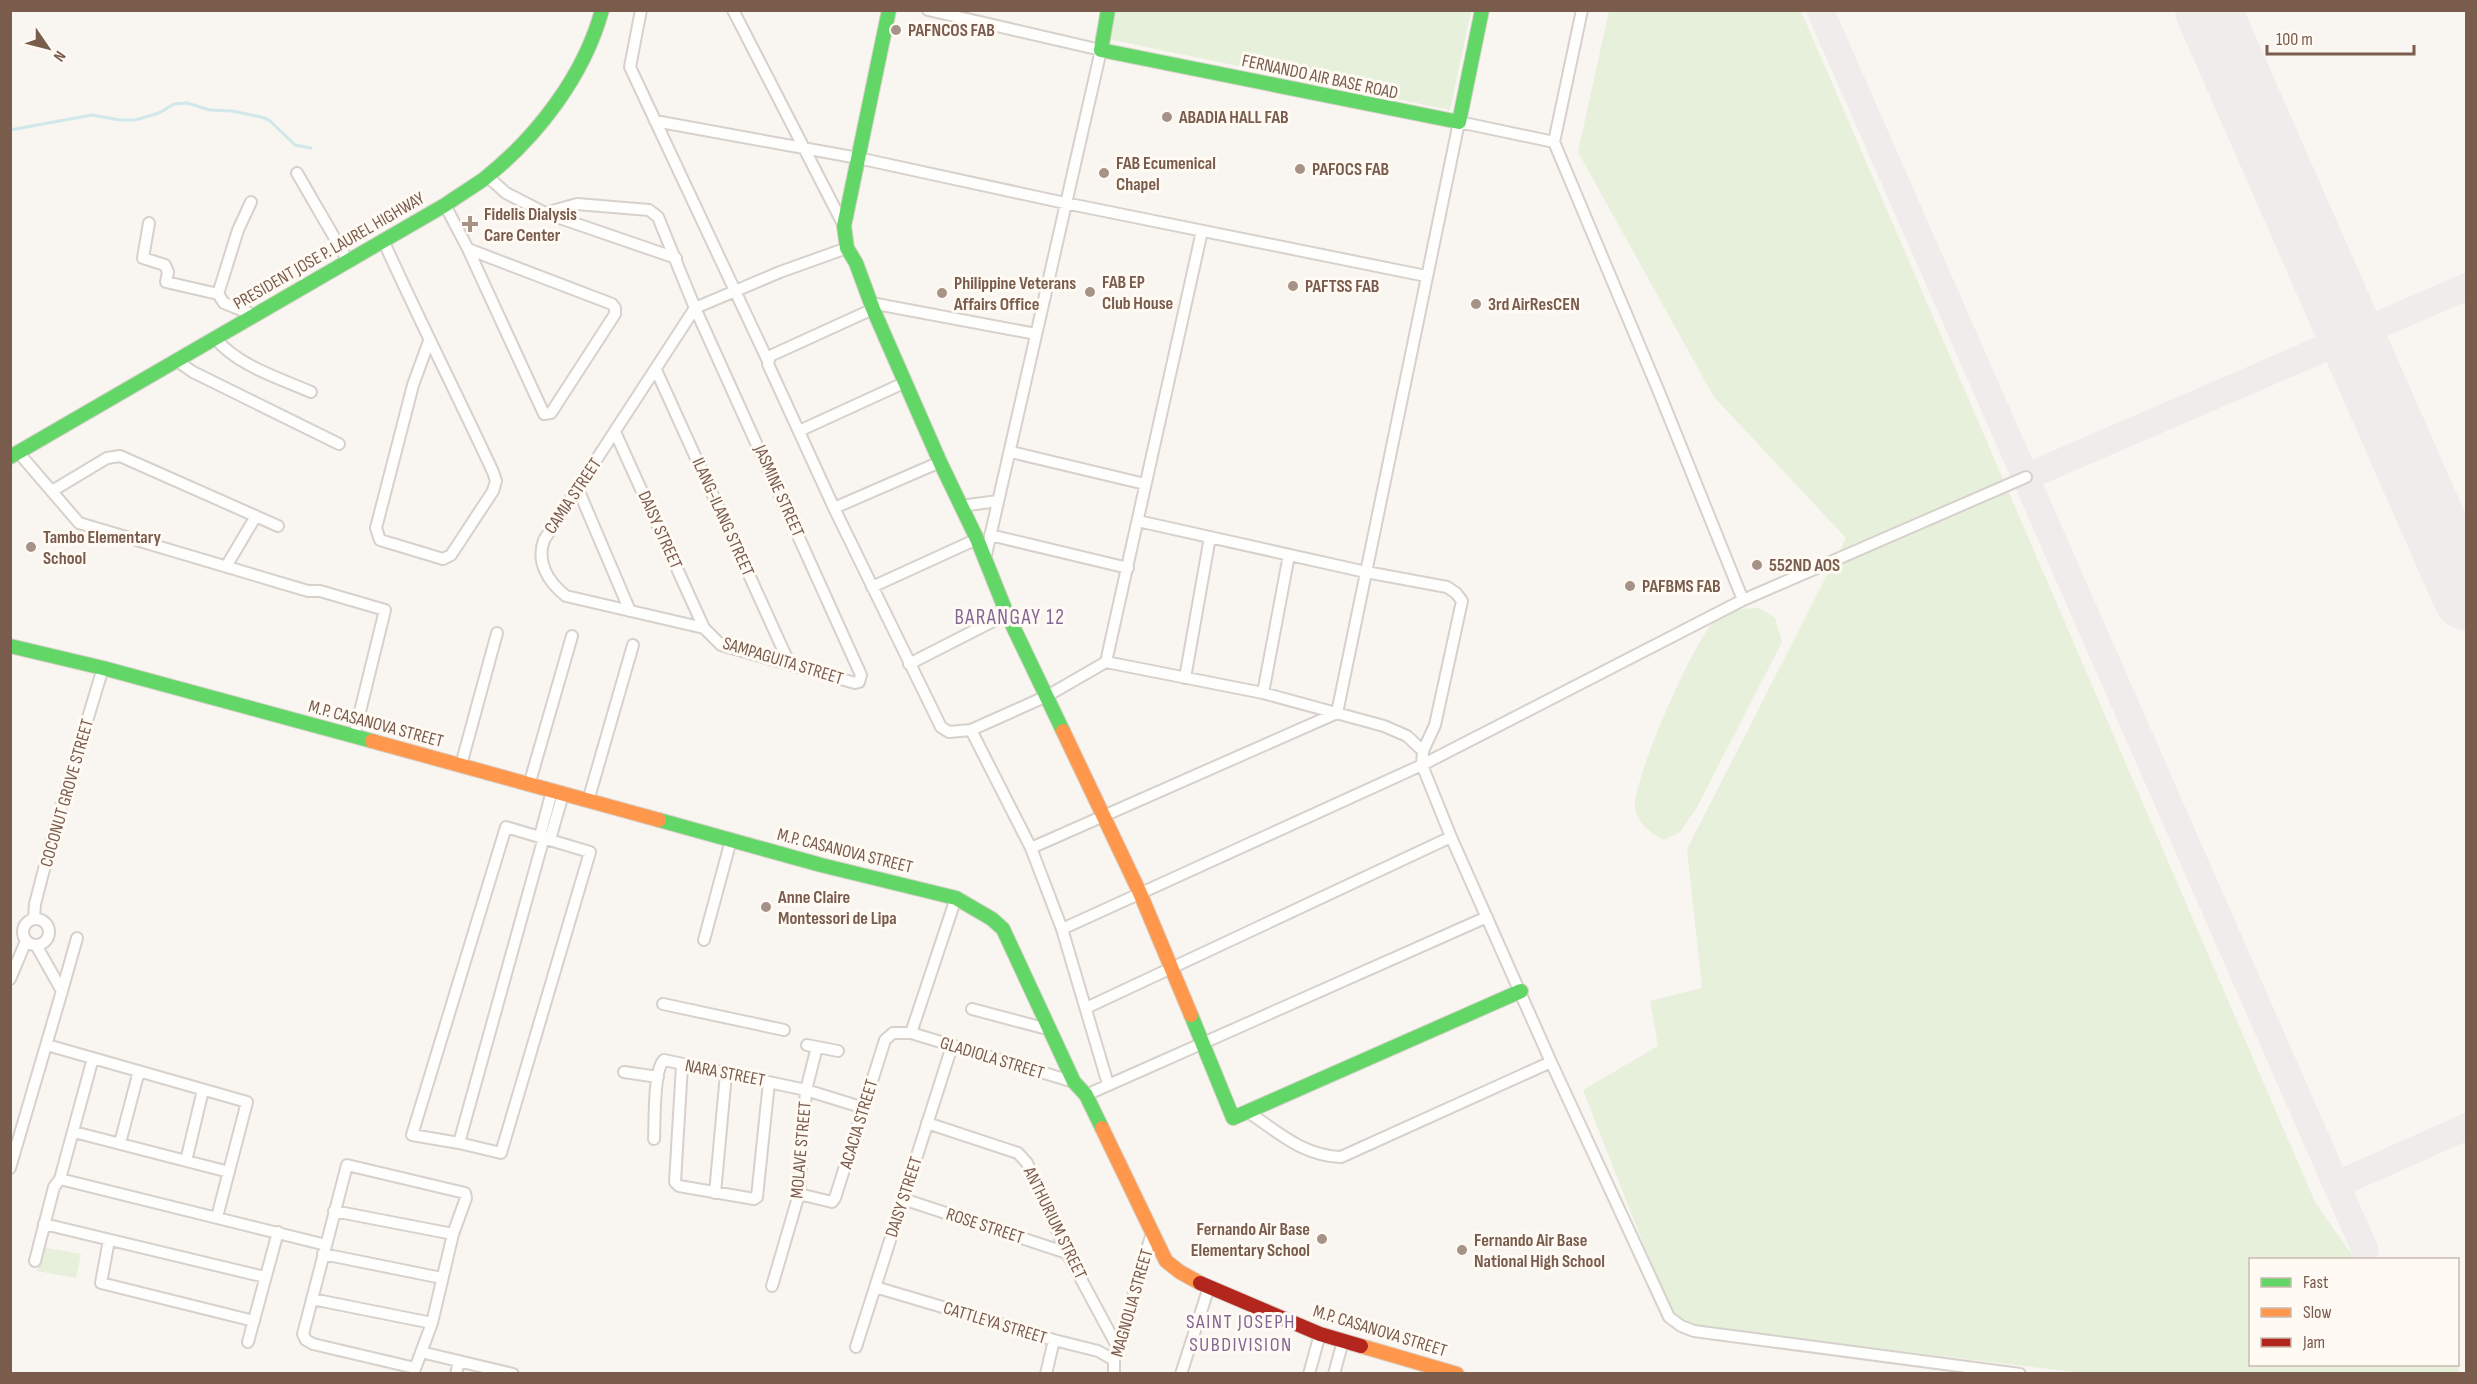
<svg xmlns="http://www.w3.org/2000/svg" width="2477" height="1384" viewBox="0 0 2477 1384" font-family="'Sofia Sans Condensed',sans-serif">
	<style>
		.green { fill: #e7f0db }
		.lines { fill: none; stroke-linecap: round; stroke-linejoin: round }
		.stream { stroke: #d0e8ea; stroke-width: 3 }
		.taxiway { stroke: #f0ecec; stroke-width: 27 }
		.runway { stroke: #f0ecec; stroke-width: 66 }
		.street-casing { stroke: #d7d1cb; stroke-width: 14 }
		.fast-casing { stroke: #d9d2cb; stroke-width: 16 }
		.slow-casing { stroke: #d9d2cb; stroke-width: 16 }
		.jam-casing { stroke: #d9d2cb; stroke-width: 16 }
		.street { stroke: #fefefd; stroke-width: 10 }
		.fast { stroke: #63d668; stroke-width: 14 }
		.slow { stroke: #ff974d; stroke-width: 14 }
		.jam { stroke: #b3261e; stroke-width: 14 }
		.poi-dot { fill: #a69286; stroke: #fffaf3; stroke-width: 2 }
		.labels { text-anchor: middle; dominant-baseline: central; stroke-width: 6; stroke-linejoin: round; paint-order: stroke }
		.poi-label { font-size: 18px; font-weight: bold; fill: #7a5c4d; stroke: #fffaf3; text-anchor: start }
		.street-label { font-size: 18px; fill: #7a5c4d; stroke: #fffaf3 }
		.neighbourhood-label { font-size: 20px; letter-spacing: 1.5px; fill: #846695; stroke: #fffaf3 }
		.quarter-label { font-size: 21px; letter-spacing: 1.5px; fill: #846695; stroke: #fffaf3 }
	</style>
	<rect width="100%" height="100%" fill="#f9f5f0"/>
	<!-- green -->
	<path class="green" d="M1114,11H1471L1450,110L1108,39Z
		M1609,11H1801L2315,1202L2355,1259L2250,1260V1364H2457L2460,1373H2083L1699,1327L1683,1320L1666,1302L1583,1090L1658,1046L1650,1001L1702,988L1687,849L1846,538L1714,397L1578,152Z
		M1759,608L1775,618L1782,642L1697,807L1680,832L1664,840C1650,832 1638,825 1635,807C1632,782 1694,640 1713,623C1728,609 1739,609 1759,608Z
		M42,1247L81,1254L76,1278L37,1271Z"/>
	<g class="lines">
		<!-- stream -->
		<path class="stream" d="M10,130L92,115L120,120H135L159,113L174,104L187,103L210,110L232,111L261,117L269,120L295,145L311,148"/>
		<!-- taxiway -->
		<path class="taxiway" d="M1820,10L2365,1250
			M2026,477L2466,287
			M2338,1184L2466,1127"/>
		<!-- runway -->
		<path class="runway" d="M2208,10L2466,597"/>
		<!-- street casing -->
		<g class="street-casing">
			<path id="street" d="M641,10L630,67L767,359
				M733,10L844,226
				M928,10L1101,50L985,559
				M1582,10L1554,142L1659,392L1743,600
				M655,121L858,158L1065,203L1426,276
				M297,173L348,261
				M487,176L506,193L545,213L676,258
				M251,202L238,230L218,294L224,303L254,315
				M445,205L468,249L544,414L551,413L615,314V308L612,304L468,249
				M545,213L577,204L649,210L658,217L695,308L861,675L859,682L855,683L721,645L704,628L615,432
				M149,223L143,258L165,265L168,272L166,282L218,294
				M383,240C418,318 457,394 493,472L496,481L493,491L451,555L443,559L380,540L376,528L413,385L429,341
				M871,303L1036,334
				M695,308L544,540C536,562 548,582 566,596L704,628
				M695,308L780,272L847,248
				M873,309L770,356L768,364L834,508L941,727L949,732L971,730L1047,696L1106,662L1202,231
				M215,338C238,366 279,378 311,392
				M177,361L193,372L339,444
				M656,370L790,665
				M799,431L906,382
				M18,452L79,523L308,591H320L385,610L354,736
				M1011,452L1145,484
				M578,489L630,611
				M52,491L107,458L120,456L278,526
				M961,506L998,501
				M834,508L940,462
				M1138,521L1366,572L1447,587L1456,593L1462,601L1435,725L1423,751
				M990,535L1128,568
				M227,565L256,516
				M872,587L977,539
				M1106,662L1263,693L1384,726L1407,736L1423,751L1422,765L1451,837L1551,1062L1669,1317L1681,1326L1694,1331L2020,1374
				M909,664L1007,614
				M1185,678L1210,537
				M1263,693L1289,555
				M971,730L1031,848L1062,929L1108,1084
				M461,765L497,633
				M529,785L572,636
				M588,801L633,645
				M506,827L590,852L501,1153L459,1143L412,1135Z
				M540,836L552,791
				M550,839L563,794
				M1031,848L1337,713L1459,122L1554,142
				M34,918L35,904L55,827L103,668
				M23 932a13 13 0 1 1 26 0a13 13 0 1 1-26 0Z
				M1062,929L1422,765L1743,600L2026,477
				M704,940L731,840
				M10,979L26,941
				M62,991L77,938
				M663,1004L784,1030
				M1086,1008L1451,837
				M972,1009L1051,1030
				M911,1033L956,898
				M47,1045L247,1102L217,1217
				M807,1045L838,1051
				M682,1065L675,1182L679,1186L754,1199L757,1197L769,1082
				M624,1072L658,1077
				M1086,1095L1487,917
				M1248,1112C1278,1132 1303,1156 1341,1157L1551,1062
				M927,1123L1018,1153L1027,1163L1067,1253L1118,1348
				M74,1132L229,1172
				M654,1139C655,1123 653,1070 664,1060L806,1090L864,1108
				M120,1143L139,1071
				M459,1143L544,837
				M186,1161L203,1090
				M10,1168L62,991L36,945
				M60,1179L326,1245
				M715,1193L726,1074
				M799,1194L828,1201L832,1202L835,1198L885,1040L893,1033H911L1074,1082
				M903,1199L1067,1253
				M334,1211L453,1234
				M44,1224L265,1277
				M109,1240L101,1283L254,1321
				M323,1254L442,1278
				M35,1261L54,1187L60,1179L93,1058
				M772,1286L799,1194L806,1090L817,1047
				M875,1287L1054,1340L1098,1351L1114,1360
				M312,1299L432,1323
				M248,1342L278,1232
				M856,1347L952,1046
				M421,1352L513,1374
				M413,1374L432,1323L453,1234L466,1198L465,1193L347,1165L303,1334L306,1340L313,1344L415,1368
				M456,1374L459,1361
				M1046,1374L1054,1340
				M1114,1374V1360L1152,1233
				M1181,1374L1209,1287
				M1309,1374L1320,1334
				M1334,1374L1343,1341"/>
		</g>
		<!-- fast casing -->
		<g class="fast-casing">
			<path id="fast" d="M889,10L844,226L847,248L856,263L873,309L940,462L977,539L1007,614L1063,731
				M1108,10L1101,50L1459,122L1482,10
				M10,457L445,205C458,196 471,188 484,179C537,137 584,76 602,10
				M10,646L103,668L372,741
				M659,820L821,865L956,898L992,919L1003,929L1074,1082L1086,1095L1102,1128
				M1191,1015L1233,1118L1521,991"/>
		</g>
		<!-- slow casing -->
		<g class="slow-casing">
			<path id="slow" d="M1063,731L1140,893L1191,1015
				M372,741L659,820
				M1102,1128L1166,1261L1180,1272L1200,1283
				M1361,1346L1457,1374"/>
		</g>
		<!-- jam casing -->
		<g class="jam-casing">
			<path id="jam" d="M1200,1283L1320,1334L1361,1346"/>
		</g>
		<!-- street -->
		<use href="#street" class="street"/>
		<!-- fast -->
		<use href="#fast" class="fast"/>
		<!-- slow -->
		<use href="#slow" class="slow"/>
		<!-- jam -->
		<use href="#jam" class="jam"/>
	</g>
	<!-- markers -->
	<g class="poi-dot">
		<circle cx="896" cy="30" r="6"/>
		<circle cx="1167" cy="117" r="6"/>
		<circle cx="1300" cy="169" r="6"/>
		<circle cx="1104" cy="173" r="6"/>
		<path d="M467 215h6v6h6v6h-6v6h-6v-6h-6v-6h6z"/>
		<circle cx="1293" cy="286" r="6"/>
		<circle cx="1090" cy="292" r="6"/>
		<circle cx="942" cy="293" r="6"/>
		<circle cx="1476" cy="304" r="6"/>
		<circle cx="31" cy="547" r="6"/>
		<circle cx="1757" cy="565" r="6"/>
		<circle cx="1630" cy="586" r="6"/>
		<circle cx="766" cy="907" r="6"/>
		<circle cx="1322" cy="1239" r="6"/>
		<circle cx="1462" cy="1250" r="6"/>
	</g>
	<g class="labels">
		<!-- poi labels -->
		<g class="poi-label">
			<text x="908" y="30">PAFNCOS FAB</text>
			<text x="1179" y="117">ABADIA HALL FAB</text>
			<text x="1116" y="163">FAB Ecumenical<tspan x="1116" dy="21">Chapel</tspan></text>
			<text x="1312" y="169">PAFOCS FAB</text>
			<text x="484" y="214">Fidelis Dialysis<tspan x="484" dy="21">Care Center</tspan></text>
			<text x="1102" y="282">FAB EP<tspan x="1102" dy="21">Club House</tspan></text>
			<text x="954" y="283">Philippine Veterans<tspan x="954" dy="21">Affairs Office</tspan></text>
			<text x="1305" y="286">PAFTSS FAB</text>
			<text x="1488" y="304">3rd AirResCEN</text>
			<text x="43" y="537">Tambo Elementary<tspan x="43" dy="21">School</tspan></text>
			<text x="1769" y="565">552ND AOS</text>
			<text x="1642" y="586">PAFBMS FAB</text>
			<text x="778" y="897">Anne Claire<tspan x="778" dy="21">Montessori de Lipa</tspan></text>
			<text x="1310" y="1229" text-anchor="end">Fernando Air Base<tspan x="1310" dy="21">Elementary School</tspan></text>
			<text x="1474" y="1240">Fernando Air Base<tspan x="1474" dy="21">National High School</tspan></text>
		</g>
		<!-- street labels -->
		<g class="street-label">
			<text transform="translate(1320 77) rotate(12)">FERNANDO AIR BASE ROAD</text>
			<text transform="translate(329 251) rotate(-30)">PRESIDENT JOSE P. LAUREL HIGHWAY</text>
			<text transform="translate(779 491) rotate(66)">JASMINE STREET</text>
			<text transform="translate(573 496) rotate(-56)">CAMIA STREET</text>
			<text transform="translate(723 517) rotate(66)">ILANG-ILANG STREET</text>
			<text transform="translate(660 530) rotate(66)">DAISY STREET</text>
			<text transform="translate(783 661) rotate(17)">SAMPAGUITA STREET</text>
			<text transform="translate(376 724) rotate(15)">M.P. CASANOVA STREET</text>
			<text transform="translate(67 793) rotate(-74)">COCONUT GROVE STREET</text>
			<text transform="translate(845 851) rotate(14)">M.P. CASANOVA STREET</text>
			<text transform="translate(992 1058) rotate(17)">GLADIOLA STREET</text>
			<text transform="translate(725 1073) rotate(11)">NARA STREET</text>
			<text transform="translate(859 1124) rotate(-73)">ACACIA STREET</text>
			<text transform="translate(801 1150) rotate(-85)">MOLAVE STREET</text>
			<text transform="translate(904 1197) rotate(-72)">DAISY STREET</text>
			<text transform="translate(1055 1223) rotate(64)">ANTHURIUM STREET</text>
			<text transform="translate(985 1226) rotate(18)">ROSE STREET</text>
			<text transform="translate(1132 1303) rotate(-74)">MAGNOLIA STREET</text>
			<text transform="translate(995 1323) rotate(17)">CATTLEYA STREET</text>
			<text transform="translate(1380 1331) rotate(17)">M.P. CASANOVA STREET</text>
		</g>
		<!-- neighbourhood labels -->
		<g class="neighbourhood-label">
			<text x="1241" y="1322">SAINT JOSEPH<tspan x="1241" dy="23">SUBDIVISION</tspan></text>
		</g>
		<!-- quarter labels -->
		<g class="quarter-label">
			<text x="1010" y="617">BARANGAY 12</text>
		</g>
	</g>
	<!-- border -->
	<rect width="2477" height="1384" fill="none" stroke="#7a5c4d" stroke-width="24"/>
	<!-- legend -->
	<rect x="2249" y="1258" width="210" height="108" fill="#fffaf3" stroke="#cabbb1" stroke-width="1.5"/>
	<rect x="2261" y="1278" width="30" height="9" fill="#63d668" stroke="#cabbb1" stroke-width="1.5"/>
	<text x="2303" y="1288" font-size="18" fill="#7a5c4d">Fast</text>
	<rect x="2261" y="1308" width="30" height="9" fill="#ff974d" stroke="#cabbb1" stroke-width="1.5"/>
	<text x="2303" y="1318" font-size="18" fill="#7a5c4d">Slow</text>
	<rect x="2261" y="1338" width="30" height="9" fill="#b3261e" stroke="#cabbb1" stroke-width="1.5"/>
	<text x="2303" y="1348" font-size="18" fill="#7a5c4d">Jam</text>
	<!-- north arrow -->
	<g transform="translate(48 48) rotate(125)" stroke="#fffaf3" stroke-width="4.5" paint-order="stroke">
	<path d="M0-4.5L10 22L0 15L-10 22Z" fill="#7a5c4d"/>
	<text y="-9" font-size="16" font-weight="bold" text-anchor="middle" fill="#7a5c4d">N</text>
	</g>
	<!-- scale -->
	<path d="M2267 45v9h147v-9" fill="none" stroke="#7a5c4d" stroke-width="3"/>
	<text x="2276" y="45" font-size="18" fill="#7a5c4d" stroke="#fffaf3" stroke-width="4.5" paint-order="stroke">100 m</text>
</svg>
